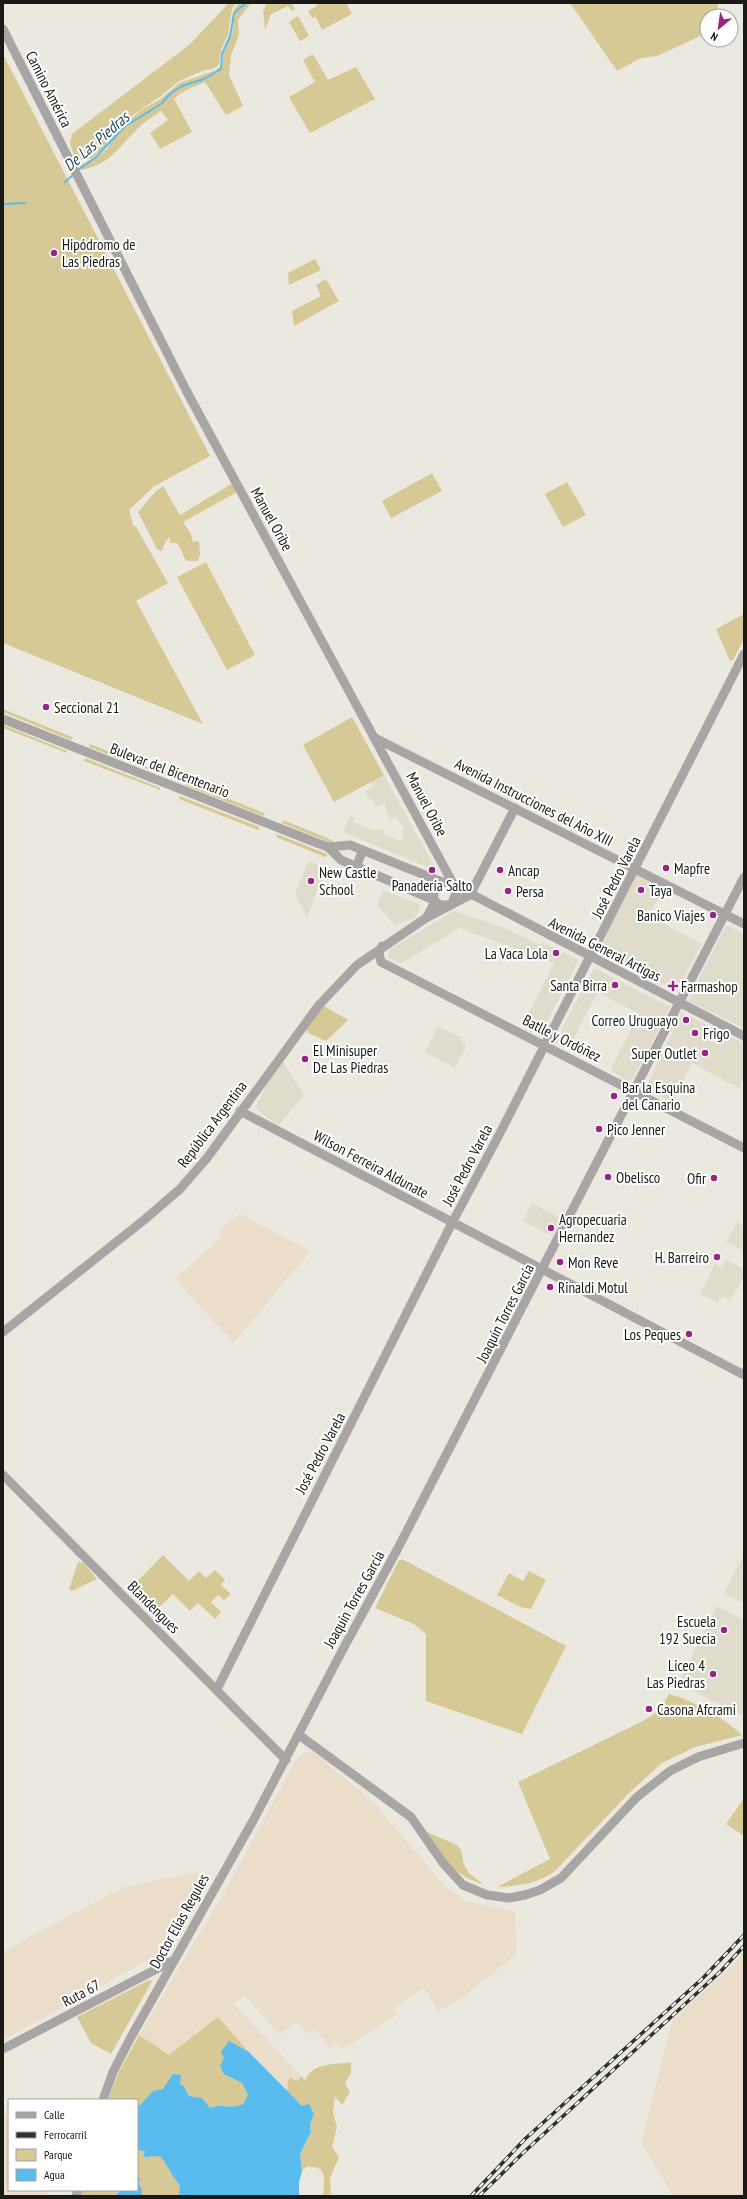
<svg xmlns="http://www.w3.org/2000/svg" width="747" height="2199" viewBox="0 0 747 2199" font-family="'PT Sans Narrow',sans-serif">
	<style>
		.built { fill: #e0dccb }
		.industrial { fill: #eaddc9 }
		.green { fill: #d6c995 }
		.water { fill: #5abbef }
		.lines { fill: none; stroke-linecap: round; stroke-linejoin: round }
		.stream { stroke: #5abbef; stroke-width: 2 }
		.minor { stroke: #aaa5a5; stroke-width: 9 }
		.rail-casing { stroke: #31302c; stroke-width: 3.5 }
		.rail { stroke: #fff; stroke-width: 2; stroke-dasharray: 6; stroke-linecap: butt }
		.poi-dot { fill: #952686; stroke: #fff; stroke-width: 1.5 }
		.labels { text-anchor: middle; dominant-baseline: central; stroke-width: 4; stroke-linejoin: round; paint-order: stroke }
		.street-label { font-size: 15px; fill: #1a1916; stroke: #fff }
		.poi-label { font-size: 15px; fill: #1a1916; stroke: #fff; text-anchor: start }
		.water-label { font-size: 16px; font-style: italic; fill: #224a61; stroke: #fff }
	</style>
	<rect width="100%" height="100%" fill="#ebe9df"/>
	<!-- built -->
	<path class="built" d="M384,775L433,864L432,867L430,868L343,832L350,816L355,818L354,821L365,827L375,831L376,828L381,829L385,830L383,834L400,841L404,837L401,831L404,829L396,817L390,820L384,803L377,807L372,799L370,800L365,791L374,786L371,782Z
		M308,861L326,868L307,917L295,894Z
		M637,875L663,889L649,916L702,944L677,991L598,950Z
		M383,890L421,905L416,917L395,925L377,906Z
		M454,911L503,927L540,945L542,942L577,959L578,962L540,1035L522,1026L554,963L459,928L401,964L388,958L389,950Z
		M726,925L744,934V1028L688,1001Z
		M596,969L670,1007L633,1079L628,1081L610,1070L639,1014L598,992L568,1049L555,1042L593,970Z
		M682,1012L744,1044V1078L739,1088L692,1063L673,1102L647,1090L646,1087Z
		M438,1026L460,1037L466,1047L455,1068L425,1052Z
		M280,1057L304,1095L278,1126L255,1108Z
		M532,1203L561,1218L552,1236L523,1221Z
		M737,1222L744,1226V1251L726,1242Z
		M726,1260L744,1269V1277L730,1300L722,1296L718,1303L700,1294L715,1264L722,1268Z
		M744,1554V1604L724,1593Z
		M717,1606L744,1620V1717L678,1683Z"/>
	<!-- industrial -->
	<path class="industrial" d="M240,1214L310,1251L234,1343L175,1279L220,1238L221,1229Z
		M306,1752H313L372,1801L444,1885L465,1901L515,1912L517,1954L462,1998L438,2011L424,1988L393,2008L398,2014L342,2049L337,2043L330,2048L315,2029L308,2034L296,2021L280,2035L244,1995L234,2004L301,2076L298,2081L294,2078L288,2081L287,2091L218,2018L169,2055L139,2035L226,1889L298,1756Z
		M197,1872L201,1878L154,1957L3,2040V1951L124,1887Z
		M744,1951V2196H673L641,2142L673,2019L734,1964Z
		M3,2107L9,2119V2190H46L48,2195L46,2196H3Z"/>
	<!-- green -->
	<path class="green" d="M229,3H236L232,9L228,34L221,50L219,65L213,69L205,70L179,81L161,96L127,119L111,135L105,147L92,158L77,161L70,145L72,134L189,45Z
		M239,3H251L238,20L239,35L231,55L229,75L243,106L226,115L205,82C195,87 181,91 174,99L192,132L160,149L150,133L168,120L161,111C155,115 149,119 143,124C120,143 115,163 82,170L79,166L101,154L108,148L113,136L140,111L162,98L179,83L214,71L221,66L223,63V51L232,34L234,10Z
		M267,3H291L295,9L292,11L288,6L271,14L265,30L263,11Z
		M316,3H346L352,14L322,30L316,17L312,18L308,11L317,6Z
		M570,3H718L717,16H707V33L657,56L641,58L617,71Z
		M298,16L309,36L300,41L289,22Z
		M3,54L210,456L153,487L129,510L133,525L136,527L168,583L136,601L203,724L3,643Z
		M313,54L328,80L356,67L375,99L310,133L289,97L315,82L303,60Z
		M315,259L321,270L289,285L288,273Z
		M326,279L339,301L294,326L292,311L321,296L316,285Z
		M432,473L442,491L391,518L382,501Z
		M567,482L586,515L563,527L545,494Z
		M233,483L237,492L183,522L191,534L193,542L199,541L200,554L198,561H187C182,556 182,549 177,543H170V537L165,542L162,551L157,549L138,512L156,491L163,486L180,515Z
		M206,562L255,655L227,670L177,577Z
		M744,614V639L733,660L730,661L716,629Z
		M3,709L72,737L73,738L71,740L3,712Z
		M352,717L384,775L334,802L303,745Z
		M3,725L67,751V753L3,728Z
		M90,744L168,775L169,777L89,747Z
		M85,758L160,788V790L84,761Z
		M186,782L264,813L265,815L263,816L185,785Z
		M180,796L259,827V829L258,830L179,799Z
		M283,820L332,840L333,842L331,843L282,823Z
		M277,834L327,854V856L325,857L276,837Z
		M324,1006L348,1020L326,1041L308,1033L306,1029Z
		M163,1555L189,1581L199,1571L206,1578L215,1570L225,1580L221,1585L231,1594L224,1600L218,1595L211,1602L221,1612L215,1619L198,1603L190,1611L173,1594L153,1613L129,1590Z
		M399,1560H404L566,1646L522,1734L426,1701V1634L414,1624L375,1608Z
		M78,1562L84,1563L97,1579L72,1591L69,1589Z
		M529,1571L546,1580L531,1609L520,1607L497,1595L509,1573L523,1581Z
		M669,1694C695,1701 722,1717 742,1735L695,1747L662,1763L629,1793L555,1871C537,1884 518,1886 497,1887L550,1859L518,1782L643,1721L660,1710Z
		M744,1798V1836L726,1824Z
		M427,1832L457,1845L461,1850L464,1865L469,1873L484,1885L467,1878L449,1866Z
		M149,1980L152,1981L151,1983L111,2054L91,2043L77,2017Z
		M218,2017L249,2052L224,2058V2074L242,2083L248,2095L243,2104C229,2110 222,2103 210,2108L202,2098L189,2096L184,2086L153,2091L139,2106L137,2105V2100H108L119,2072L139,2035L169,2055Z
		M351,2062V2073L345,2083L350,2092L342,2105L335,2097L333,2112L337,2127L332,2147L339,2157L330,2178L331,2196H323C324,2180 329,2165 306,2167L302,2171L300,2154L311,2132L310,2125L314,2114L302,2106L287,2091L288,2081L290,2078L298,2081L301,2076L305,2080C313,2062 334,2065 351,2062Z
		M137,2150H145L143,2157L160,2155C168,2165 171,2176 180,2185V2196H142V2190L139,2184L140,2179L137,2177Z
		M82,2190H121L115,2196H80Z"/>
	<!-- water -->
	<path class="water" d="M229,2041L249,2052L302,2106L309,2104L314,2114L310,2125L311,2132L300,2154L302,2171L299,2182V2196H179L180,2185C171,2176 168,2165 160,2156L143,2157L145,2151L137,2150V2105L139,2106L153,2091L163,2089L173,2074L181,2075L180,2085L184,2086L189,2096L202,2098L210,2108C222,2103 229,2110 243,2104L248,2095L242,2083L224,2074L220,2066L224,2058L221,2052Z
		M137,2177L140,2178L139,2184L142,2190V2196H115L121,2190H137Z"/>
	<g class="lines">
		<!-- stream -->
		<path class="stream" d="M78,170L96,157L124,127L161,104L171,93L182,86L204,79L221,69L222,54L230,36L234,13L246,3
			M65,182L73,175
			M3,204L25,203"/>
		<!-- minor -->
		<path class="minor" d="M3,29L187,392L443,865L457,891L452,903
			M3,719L317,843L328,847L350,845L442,882L450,883L744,1036
			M375,738L744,924
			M328,847L341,860L434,900L440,905H449
			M356,867L363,850
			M426,918C429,913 434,906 434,900C434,892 432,885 442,882
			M382,946L379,953L381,962L744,1148
			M240,1111L744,1375
			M3,1332L144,1220L180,1189L207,1158L319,1005L357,965L426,918L470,895L515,808
			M3,1475L286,1760
			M217,1689L452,1223L499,1135L744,654
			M299,1735L411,1817L443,1863L463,1885L487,1895L509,1898L525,1895L540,1890L561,1878L637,1797L670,1771L698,1757L744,1743
			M3,2049L172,1961
			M103,2100L113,2072L131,2037L254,1819L342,1651L397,1550L744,877
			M76,2196L78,2190"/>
		<!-- rail casing -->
		<g class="rail-casing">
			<path id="rail" d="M471,2196L525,2139L703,1978L744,1935
				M479,2196L523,2153L721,1971L744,1946"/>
		</g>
		<!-- rail -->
		<use href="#rail" class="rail"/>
	</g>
	<!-- markers -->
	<g class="poi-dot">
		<circle cx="54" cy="253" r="4"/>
		<circle cx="46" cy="707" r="4"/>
		<circle cx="666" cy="868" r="4"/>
		<circle cx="432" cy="870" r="4"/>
		<circle cx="500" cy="870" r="4"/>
		<circle cx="311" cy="881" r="4"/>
		<circle cx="641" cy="890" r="4"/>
		<circle cx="508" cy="891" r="4"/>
		<circle cx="713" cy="915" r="4"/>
		<circle cx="556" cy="953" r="4"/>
		<circle cx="615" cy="985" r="4"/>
		<path d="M671 980h4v4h4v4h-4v4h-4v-4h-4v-4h4z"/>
		<circle cx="686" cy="1020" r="4"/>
		<circle cx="695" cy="1033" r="4"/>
		<circle cx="705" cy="1053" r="4"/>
		<circle cx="305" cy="1059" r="4"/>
		<circle cx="614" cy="1096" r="4"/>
		<circle cx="599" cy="1129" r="4"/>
		<circle cx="608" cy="1177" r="4"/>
		<circle cx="714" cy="1178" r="4"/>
		<circle cx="551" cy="1228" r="4"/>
		<circle cx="717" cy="1257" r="4"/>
		<circle cx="560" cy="1262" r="4"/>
		<circle cx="550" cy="1287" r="4"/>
		<circle cx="689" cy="1334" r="4"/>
		<circle cx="724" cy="1630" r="4"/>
		<circle cx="713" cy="1674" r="4"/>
		<circle cx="649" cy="1709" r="4"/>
	</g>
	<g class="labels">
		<!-- street labels -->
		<g class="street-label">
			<text transform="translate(49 89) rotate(63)">Camino América</text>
			<text transform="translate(272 519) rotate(61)">Manuel Oribe</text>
			<text transform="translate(170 770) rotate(21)">Bulevar del Bicentenario</text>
			<text transform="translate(534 802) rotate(27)">Avenida Instrucciones del Año XIII</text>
			<text transform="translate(427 804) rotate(62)">Manuel Oribe</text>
			<text transform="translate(616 877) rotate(-63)">José Pedro Varela</text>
			<text transform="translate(605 949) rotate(27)">Avenida General Artigas</text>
			<text transform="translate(562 1038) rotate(27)">Batlle y Ordóñez</text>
			<text transform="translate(212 1124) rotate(-53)">República Argentina</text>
			<text transform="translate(371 1164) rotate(28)">Wilson Ferreira Aldunate</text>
			<text transform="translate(467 1165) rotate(-62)">José Pedro Varela</text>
			<text transform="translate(505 1313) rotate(-63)">Joaquín Torres García</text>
			<text transform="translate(320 1453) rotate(-62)">José Pedro Varela</text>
			<text transform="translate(354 1599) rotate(-61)">Joaquín Torres García</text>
			<text transform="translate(154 1607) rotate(45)">Blandengues</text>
			<text transform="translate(179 1921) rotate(-61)">Doctor Elías Regules</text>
			<text transform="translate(81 1993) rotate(-28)">Ruta 67</text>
		</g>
		<!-- poi labels -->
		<g class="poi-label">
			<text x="62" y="244">Hipódromo de<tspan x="62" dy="17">Las Piedras</tspan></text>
			<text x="54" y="707">Seccional 21</text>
			<text x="674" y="868">Mapfre</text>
			<text x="508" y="870">Ancap</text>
			<text x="319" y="872">New Castle<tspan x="319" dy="17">School</tspan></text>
			<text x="432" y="885" text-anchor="middle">Panadería Salto</text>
			<text x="649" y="890">Taya</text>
			<text x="516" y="891">Persa</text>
			<text x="705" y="915" text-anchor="end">Banico Viajes</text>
			<text x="548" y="953" text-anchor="end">La Vaca Lola</text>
			<text x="607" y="985" text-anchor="end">Santa Birra</text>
			<text x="681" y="986">Farmashop</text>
			<text x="678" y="1020" text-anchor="end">Correo Uruguayo</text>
			<text x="703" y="1033">Frigo</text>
			<text x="313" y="1050">El Minisuper<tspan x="313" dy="17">De Las Piedras</tspan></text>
			<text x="697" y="1053" text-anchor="end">Super Outlet</text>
			<text x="622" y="1087">Bar la Esquina<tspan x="622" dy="17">del Canario</tspan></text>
			<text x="607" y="1129">Pico Jenner</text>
			<text x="616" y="1177">Obelisco</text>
			<text x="706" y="1178" text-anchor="end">Ofir</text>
			<text x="559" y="1219">Agropecuaria<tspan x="559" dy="17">Hernandez</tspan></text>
			<text x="709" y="1257" text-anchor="end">H. Barreiro</text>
			<text x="568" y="1262">Mon Reve</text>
			<text x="558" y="1287">Rinaldi Motul</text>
			<text x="681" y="1334" text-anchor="end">Los Peques</text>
			<text x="716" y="1621" text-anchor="end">Escuela<tspan x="716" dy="17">192 Suecia</tspan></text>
			<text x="705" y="1665" text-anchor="end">Liceo 4<tspan x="705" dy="17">Las Piedras</tspan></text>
			<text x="657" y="1709">Casona Afcrami</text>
		</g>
		<!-- water labels -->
		<g class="water-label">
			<text transform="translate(96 141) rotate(-41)">De Las Piedras</text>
		</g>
	</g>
	<!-- border -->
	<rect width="747" height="2199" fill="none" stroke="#1a1916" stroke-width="8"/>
	<!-- legend -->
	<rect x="8" y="2099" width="130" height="92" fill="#ffffff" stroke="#a3a3a2"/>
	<rect x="16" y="2112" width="20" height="6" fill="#aaa5a5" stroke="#a3a3a2"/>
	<text x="44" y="2119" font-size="12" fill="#1a1916">Calle</text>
	<rect x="16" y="2132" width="20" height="6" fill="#31302c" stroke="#a3a3a2"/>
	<text x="44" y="2139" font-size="12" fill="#1a1916">Ferrocarril</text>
	<rect x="16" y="2149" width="20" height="12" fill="#d6c995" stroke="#a3a3a2"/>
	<text x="44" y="2159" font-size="12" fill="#1a1916">Parque</text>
	<rect x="16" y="2169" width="20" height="12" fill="#5abbef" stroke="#a3a3a2"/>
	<text x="44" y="2179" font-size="12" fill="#1a1916">Agua</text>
	<!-- north arrow -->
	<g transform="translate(719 28) rotate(209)"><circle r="19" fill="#ffffff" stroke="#a3a3a2"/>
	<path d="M0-3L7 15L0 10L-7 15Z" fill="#952686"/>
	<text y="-6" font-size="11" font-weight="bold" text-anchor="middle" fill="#1a1916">N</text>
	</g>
</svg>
